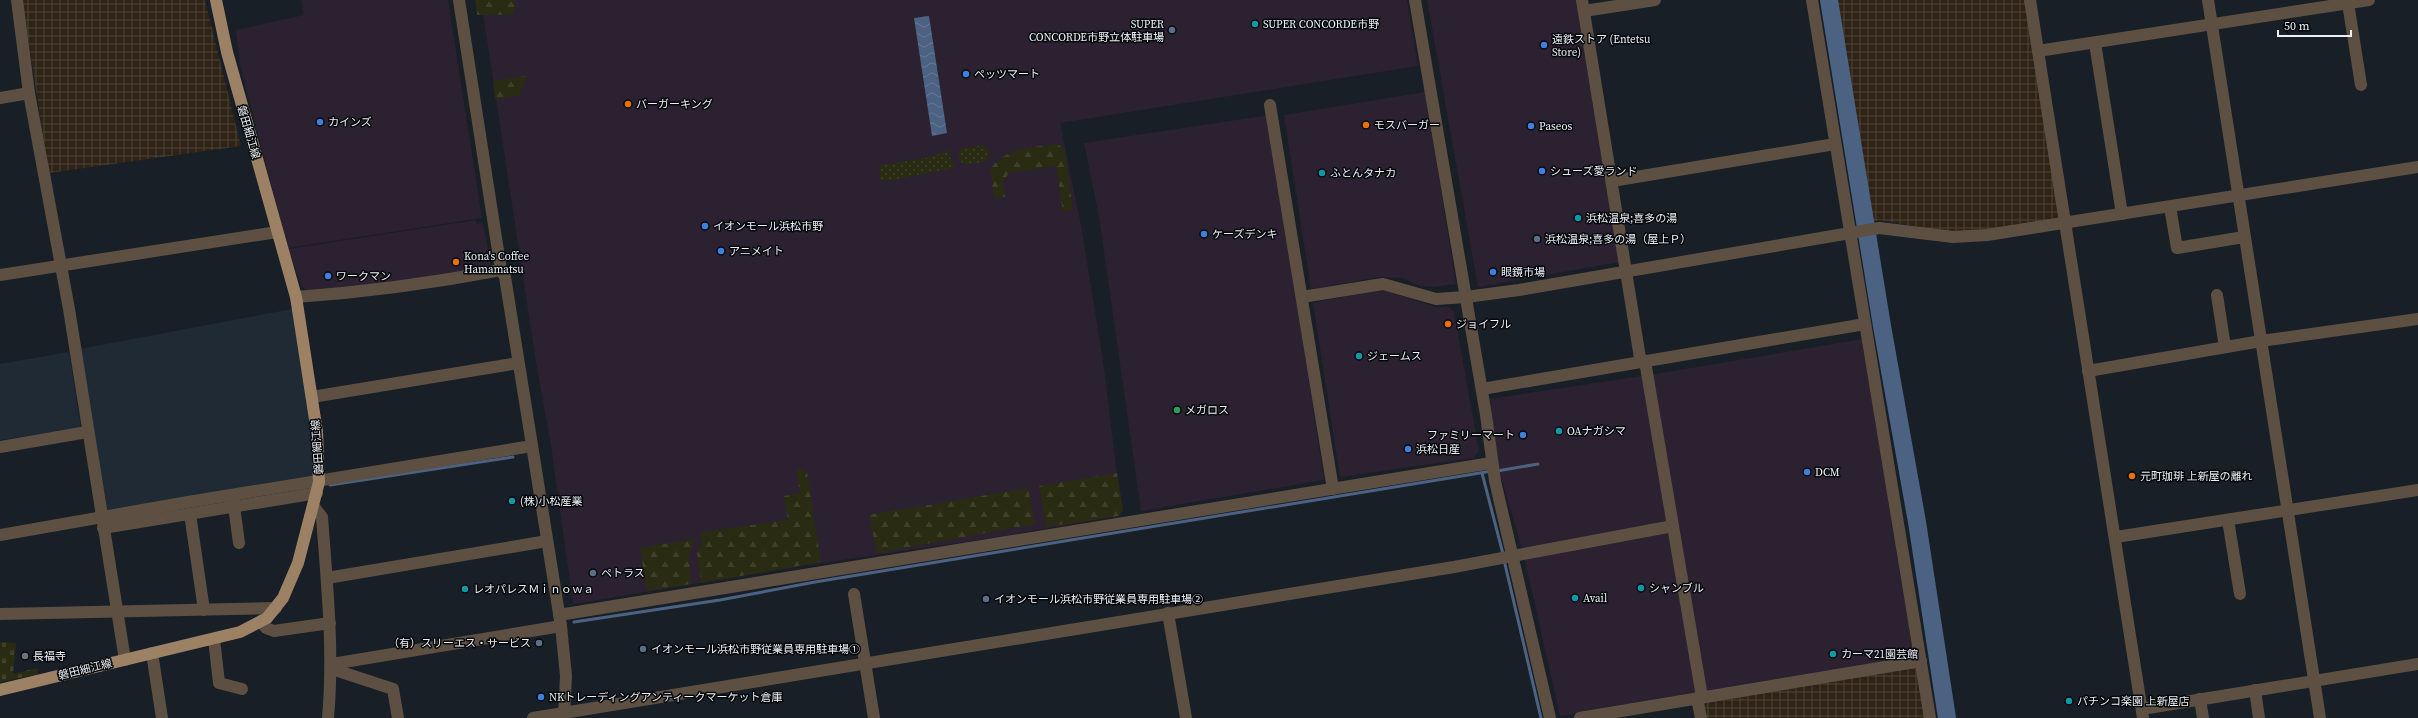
<svg xmlns="http://www.w3.org/2000/svg" width="2418" height="718" viewBox="0 0 2418 718" font-family="'Source Serif 4','Noto Sans JP',serif">
<defs>
<pattern id="industrial-grid" width="8" height="8" patternUnits="userSpaceOnUse"><rect width="8" height="8" fill="#2f2315"/><path d="M0 4h8M4 0v8" fill="none" stroke="#4d4338"/></pattern>
<pattern id="grass-dots" width="8" height="8" patternUnits="userSpaceOnUse"><rect width="8" height="8" fill="#292b12"/><path d="M2 2h.1M6 6h.1" fill="none" stroke="#3e4029" stroke-width="1.8" stroke-linecap="round"/></pattern>
<pattern id="forest-firs" width="22" height="20" patternUnits="userSpaceOnUse"><rect width="22" height="20" fill="#292b12"/><path d="M5 1l3.5 6h-7zM16 11l3.5 6h-7z" fill="#3e4029"/></pattern>
<pattern id="cemetery-stones" width="16" height="16" patternUnits="userSpaceOnUse"><rect width="16" height="16" fill="#292b12"/><path d="M2 7V4a2 2 0 0 1 4 0v3zM10 15v-3a2 2 0 0 1 4 0v3z" fill="#3e4029"/></pattern>
<pattern id="water-waves" width="16" height="10" patternUnits="userSpaceOnUse"><rect width="16" height="10" fill="#4b6283"/><path d="M0 5q4-4 8 0t8 0" fill="none" stroke="#657995"/></pattern>
</defs>
<rect width="100%" height="100%" fill="#191f26"/>
<!-- commercial -->
<g fill="#2b2130">
<path d="M 301,0 L 448,0 L 482,218 L 288,248 L 240,65 L 236,30 L 304,15 Z"/>
<path d="M 481,0 L 1407,0 L 1418,66 L 1060,123 L 1081,225 L 1104,367 L 1121,508 L 1118,516 L 998,537 L 809,565 L 573,604 L 551,445 L 536,362 Z"/>
<path d="M 1427,0 L 1579,0 L 1620,262 L 1478,287 Z"/>
<path d="M 1425,92 L 1456,284 L 1434,287 L 1420,286 L 1402,278 L 1380,277 L 1311,289 L 1284,115 Z"/>
<path d="M 1269,115 L 1324,480 L 1141,511 L 1099,217 L 1084,143 Z"/>
<path d="M 476,220 L 477,224 L 483,223 L 491,262 L 486,268 L 430,280 L 308,292 L 302,286 L 288,249 Z"/>
<path d="M 1386,291 L 1436,307 L 1449,307 L 1454,312 L 1479,451 L 1473,458 L 1340,477 L 1313,303 L 1366,292 Z"/>
<path d="M 1863,339 L 1900,576 L 1915,652 L 1909,660 L 1560,716 L 1523,552 L 1499,471 L 1490,399 L 1655,374 Z"/>
</g>
<!-- industrial -->
<g fill="url(#industrial-grid)">
<path d="M 22,0 L 205,0 L 241,146 L 49,173 Z"/>
<path d="M 1835,0 L 2026,0 L 2061,219 L 1956,234 L 1880,220 L 1870,222 Z"/>
<path d="M 1914,668 L 1918,670 L 1925,718 L 1703,718 L 1701,702 Z"/>
</g>
<!-- built -->
<g fill="#1f2a35">
<path d="M 292,309 L 312,432 L 313,477 L 106,511 L 80,349 Z"/>
<path d="M 69,352 L 81,428 L 0,440 L 0,364 Z"/>
</g>
<!-- grass -->
<g fill="url(#grass-dots)">
<path d="M 983,145 L 990,153 L 986,161 L 966,165 L 959,160 L 959,152 L 962,149 Z"/>
<path d="M 950,150 L 950,157 L 955,168 L 886,181 L 880,179 L 879,168 L 881,165 L 926,158 Z"/>
</g>
<!-- forest -->
<g fill="url(#forest-firs)">
<path d="M 475,0 L 514,0 L 515,8 L 512,15 L 477,15 Z"/>
<path d="M 527,76 L 519,96 L 495,99 L 493,81 Z"/>
<path d="M 1058,144 L 1065,150 L 1073,210 L 1063,212 L 1056,167 L 1054,166 L 1009,173 L 1003,182 L 1005,197 L 994,198 L 990,169 C 1009,146 1030,148 1058,144 Z"/>
<path d="M 796,468 L 807,472 L 821,562 L 701,583 L 697,553 L 701,546 L 701,532 L 788,520 L 784,496 L 800,493 Z"/>
<path d="M 1117,473 L 1123,510 L 1119,516 L 1046,527 L 1039,486 Z"/>
<path d="M 1028,488 L 1035,524 L 877,553 L 869,515 Z"/>
<path d="M 694,539 L 693,547 L 689,556 L 691,584 L 647,591 L 640,548 Z"/>
</g>
<!-- cemetery -->
<path fill="url(#cemetery-stones)" d="M 0,642 L 16,643 L 13,674 L 37,668 L 38,674 L 0,682 Z"/>
<!-- water -->
<path fill="url(#water-waves)" d="M 929,16 L 947,133 L 932,136 L 914,18 Z"/>
<g fill="none" stroke-linecap="round" stroke-linejoin="round">
<!-- stream -->
<g stroke="#4b6283" stroke-width="3">
<path d="M 1497,471 L 1538,464"/>
<path d="M 1482,473 L 1503,554"/>
<path d="M 330,485 L 513,457"/>
<path d="M 1504,560 L 1541,718"/>
<path d="M 574,622 L 720,600 L 815,582 L 1492,471"/>
</g>
<!-- river -->
<path stroke="#4b6283" stroke-width="18" d="M 1829,0 L 1882,326 L 1917,522 L 1947,718"/>
<!-- minor -->
<g stroke="#5d5043" stroke-width="12">
<path d="M 17,0 L 29,93 L 69,309 L 125,660"/>
<path d="M 459,0 L 501,270 L 505,277 L 561,626 L 566,676 L 564,718"/>
<path d="M 1415,0 L 1486,415 L 1495,481 L 1550,718"/>
<path d="M 1582,0 L 1640,358 L 1645,361 L 1702,697"/>
<path d="M 1812,0 L 1930,718"/>
<path d="M 2030,0 L 2143,718"/>
<path d="M 2208,0 L 2320,718"/>
<path d="M 2348,3 L 2361,85"/>
<path d="M 1584,11 L 1655,0"/>
<path d="M 2095,43 L 2122,214"/>
<path d="M 2038,51 L 2369,0"/>
<path d="M 0,98 L 29,93"/>
<path d="M 1270,105 L 1333,489"/>
<path d="M 1612,181 L 1835,144"/>
<path d="M 2170,207 L 2177,248 L 2244,237"/>
<path d="M 0,275 L 277,232"/>
<path d="M 2217,295 L 2225,347"/>
<path d="M 296,297 C 366,292 433,283 501,270"/>
<path d="M 1302,297 L 1383,284 L 1436,299 L 1466,297 L 1519,290 L 1879,228 L 1953,237 L 1987,235 L 2418,167"/>
<path d="M 2088,371 L 2261,341 L 2418,319"/>
<path d="M 1482,389 L 1865,324"/>
<path d="M 312,397 L 518,363"/>
<path d="M 0,447 L 87,432"/>
<path d="M 233,499 L 239,543"/>
<path d="M 314,507 L 322,517 C 327,585 334,651 328,718"/>
<path d="M 190,514 L 204,610"/>
<path d="M 2228,520 L 2240,594"/>
<path d="M 103,528 L 317,493"/>
<path d="M 0,535 L 188,502 L 532,446"/>
<path d="M 2116,537 L 2418,490"/>
<path d="M 327,578 L 547,541"/>
<path d="M 854,594 L 874,718"/>
<path d="M 1168,613 L 1186,718"/>
<path d="M 0,614 L 276,608"/>
<path d="M 559,615 L 1491,463"/>
<path d="M 261,621 L 266,628 L 274,631 L 330,623"/>
<path d="M 214,639 L 219,683 L 242,689"/>
<path d="M 152,653 L 162,718"/>
<path d="M 332,664 L 561,626"/>
<path d="M 332,669 L 393,689 L 398,718"/>
<path d="M 2255,690 L 2259,718"/>
<path d="M 1697,698 L 1701,718"/>
<path d="M 2200,699 L 2203,718"/>
<path d="M 2142,709 L 2418,664"/>
<path d="M 533,718 L 1454,567 L 1673,526"/>
<path d="M 1580,718 L 1921,661"/>
</g>
<!-- major -->
<path stroke="#9c8165" stroke-width="12" d="M 0,690 L 240,632 L 267,618 L 283,598 L 298,563 L 319,482 L 317,432 L 296,297 L 227,52 L 216,0"/>
</g>
<!-- markers -->
<g fill="#0f9aa8" stroke="#06090c" stroke-width="1.5">
<circle cx="1255" cy="24" r="4"/>
<circle cx="1322" cy="173" r="4"/>
<circle cx="1578" cy="218" r="4"/>
<circle cx="1359" cy="356" r="4"/>
<circle cx="1559" cy="431" r="4"/>
<circle cx="512" cy="501" r="4"/>
<circle cx="1641" cy="588" r="4"/>
<circle cx="465" cy="589" r="4"/>
<circle cx="1575" cy="598" r="4"/>
<circle cx="1833" cy="654" r="4"/>
<circle cx="2069" cy="701" r="4"/>
</g>
<g fill="#5c6f8a" stroke="#06090c" stroke-width="1.5">
<circle cx="1172" cy="30" r="4"/>
<circle cx="1537" cy="239" r="4"/>
<circle cx="593" cy="573" r="4"/>
<circle cx="986" cy="599" r="4"/>
<circle cx="539" cy="643" r="4"/>
<circle cx="643" cy="649" r="4"/>
</g>
<g fill="#3f7fe0" stroke="#06090c" stroke-width="1.5">
<circle cx="1544" cy="45" r="4"/>
<circle cx="966" cy="74" r="4"/>
<circle cx="320" cy="122" r="4"/>
<circle cx="1531" cy="126" r="4"/>
<circle cx="1542" cy="171" r="4"/>
<circle cx="705" cy="226" r="4"/>
<circle cx="1204" cy="234" r="4"/>
<circle cx="721" cy="251" r="4"/>
<circle cx="1493" cy="272" r="4"/>
<circle cx="328" cy="276" r="4"/>
<circle cx="1523" cy="435" r="4"/>
<circle cx="1408" cy="449" r="4"/>
<circle cx="1807" cy="472" r="4"/>
<circle cx="541" cy="697" r="4"/>
</g>
<g fill="#e8710a" stroke="#06090c" stroke-width="1.5">
<circle cx="628" cy="104" r="4"/>
<circle cx="1366" cy="125" r="4"/>
<circle cx="456" cy="262" r="4"/>
<circle cx="1448" cy="324" r="4"/>
<circle cx="2132" cy="476" r="4"/>
</g>
<circle fill="#2e9e5b" stroke="#06090c" stroke-width="1.5" cx="1177" cy="410" r="4"/>
<circle fill="#6b7280" stroke="#06090c" stroke-width="1.5" cx="25" cy="656" r="4"/>
<g text-anchor="middle" stroke-width="3" stroke-linejoin="round" paint-order="stroke">
<!-- poi labels -->
<g font-size="11" fill="#ecf0f5" stroke="#06090c" text-anchor="start">
<text x="1164" y="28" text-anchor="end">SUPER<tspan x="1164" dy="13">CONCORDE市野立体駐車場</tspan></text>
<text x="1263" y="28">SUPER CONCORDE市野</text>
<text x="1552" y="43">遠鉄ストア (Entetsu<tspan x="1552" dy="13">Store)</tspan></text>
<text x="974" y="78">ペッツマート</text>
<text x="636" y="108">バーガーキング</text>
<text x="328" y="126">カインズ</text>
<text x="1374" y="129">モスバーガー</text>
<text x="1539" y="130">Paseos</text>
<text x="1550" y="175">シューズ愛ランド</text>
<text x="1330" y="177">ふとんタナカ</text>
<text x="1586" y="222">浜松温泉;喜多の湯</text>
<text x="713" y="230">イオンモール浜松市野</text>
<text x="1212" y="238">ケーズデンキ</text>
<text x="1545" y="243">浜松温泉;喜多の湯（屋上Ｐ）</text>
<text x="729" y="255">アニメイト</text>
<text x="464" y="260">Kona's Coffee<tspan x="464" dy="13">Hamamatsu</tspan></text>
<text x="1501" y="276">眼鏡市場</text>
<text x="336" y="280">ワークマン</text>
<text x="1456" y="328">ジョイフル</text>
<text x="1367" y="360">ジェームス</text>
<text x="1185" y="414">メガロス</text>
<text x="1567" y="435">OAナガシマ</text>
<text x="1515" y="439" text-anchor="end">ファミリーマート</text>
<text x="1416" y="453">浜松日産</text>
<text x="1815" y="476">DCM</text>
<text x="2140" y="480">元町珈琲 上新屋の離れ</text>
<text x="520" y="505">(株)小松産業</text>
<text x="601" y="577">ペトラス</text>
<text x="1649" y="592">シャンブル</text>
<text x="473" y="593">レオパレスＭｉｎｏｗａ</text>
<text x="1583" y="602">Avail</text>
<text x="994" y="603">イオンモール浜松市野従業員専用駐車場②</text>
<text x="531" y="647" text-anchor="end">（有）スリーエス・サービス</text>
<text x="651" y="653">イオンモール浜松市野従業員専用駐車場①</text>
<text x="1841" y="658">カーマ21園芸館</text>
<text x="33" y="660">長福寺</text>
<text x="549" y="701">NKトレーディングアンティークマーケット倉庫</text>
<text x="2077" y="705">パチンコ楽園 上新屋店</text>
</g>
<!-- street labels -->
<g font-size="11" fill="#ecf0f5" stroke="#06090c">
<text transform="translate(249 132) rotate(74)" y="4">磐田細江線</text>
<text transform="translate(317 447) rotate(-94)" y="4">磐田細江線</text>
<text transform="translate(85 669) rotate(-14)" y="4">磐田細江線</text>
</g>
</g>
<!-- scale -->
<path d="M2278 30v6h73v-6" fill="none" stroke="#ecf0f5" stroke-width="2"/>
<text x="2284" y="30" font-size="12" fill="#ecf0f5" stroke="#06090c" stroke-width="3" paint-order="stroke">50 m</text>
</svg>
